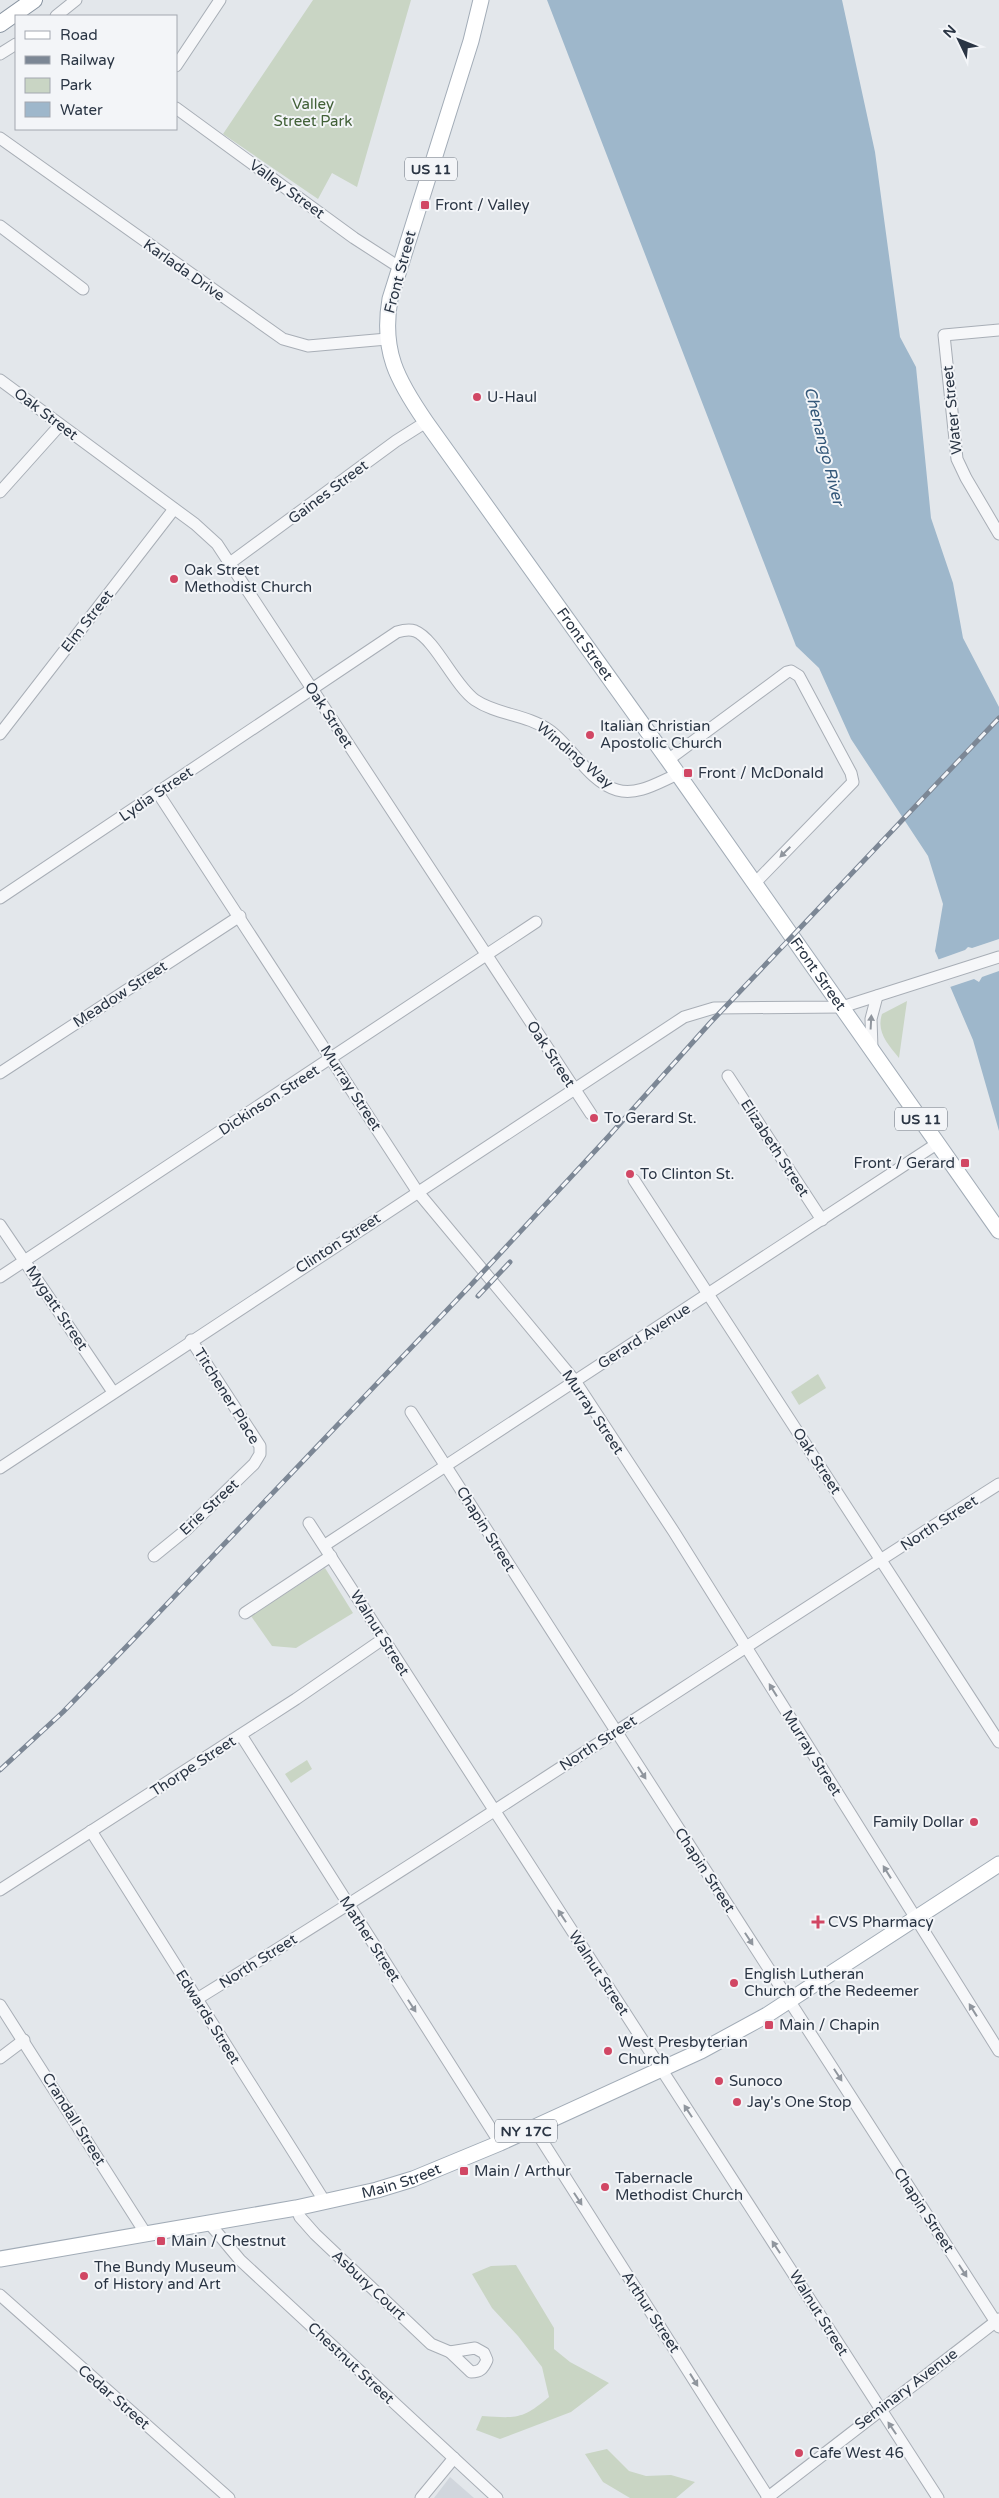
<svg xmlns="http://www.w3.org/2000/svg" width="999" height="2498" viewBox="0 0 999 2498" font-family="'Varela Round',sans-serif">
<rect width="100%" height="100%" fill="#e3e7eb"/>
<!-- built -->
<path fill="#d1d6dd" d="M 450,2477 L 474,2498 L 434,2498 Z"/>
<!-- green -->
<g fill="#c9d5c4">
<path d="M 313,0 L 411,0 L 357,187 L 332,173 L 318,199 L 223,134 Z"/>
<path d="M 907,1001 L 899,1058 C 888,1044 876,1032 882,1014 Z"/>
<path d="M 818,1374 L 826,1388 L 799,1405 L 791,1392 Z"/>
<path d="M 325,1568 L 353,1613 L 296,1648 L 272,1646 L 251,1616 Z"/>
<path d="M 307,1760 L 312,1769 L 291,1783 L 285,1774 Z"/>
<path d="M 516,2265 L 554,2328 L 554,2349 L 570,2362 L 609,2383 L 571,2412 L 500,2439 L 476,2430 L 482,2416 C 516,2418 522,2420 549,2397 L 542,2367 L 518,2336 L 492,2308 L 472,2274 L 491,2266 Z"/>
<path d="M 607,2449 L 629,2471 L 646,2476 L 671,2475 L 695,2482 L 676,2498 L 630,2498 L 603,2482 L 585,2454 Z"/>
</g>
<!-- water -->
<path fill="#9eb7cb" d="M 547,0 L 842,0 L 875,152 L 900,337 L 916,367 L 931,518 L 953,583 L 963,638 L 999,707 L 999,1131 L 973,1040 L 935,951 L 943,904 L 928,856 L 851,739 L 819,668 L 796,646 Z"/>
<!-- pier -->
<path fill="#e3e7eb" d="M 999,939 L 999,971 L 982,977 L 979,982 L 974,979 L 950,987 L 937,960 L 965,950 L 968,947 L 972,948 Z"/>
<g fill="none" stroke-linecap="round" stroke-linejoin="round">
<!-- minor casing -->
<g stroke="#a8aeb6" stroke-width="13">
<g id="minor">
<path d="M 56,16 L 76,0"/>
<path d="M 0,54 L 16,44"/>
<path d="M 176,66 L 220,0"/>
<path d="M 176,108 L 354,238 L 399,267"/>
<path d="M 0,138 L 283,339 L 308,346 L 387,339"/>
<path d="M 0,226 L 83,289"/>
<path d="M 999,330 L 944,335 L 957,459 L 966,478 L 999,534"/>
<path d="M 0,380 L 195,524 L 217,544 L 591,1114"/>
<path d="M 0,492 L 60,425"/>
<path d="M 230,563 L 396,441 L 426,422"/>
<path d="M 0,734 L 174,509"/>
<path d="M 668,760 L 787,672 L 791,671 L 799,676 L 851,773 L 853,782 L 755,883"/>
<path d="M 158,793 L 417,1191 L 575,1381 L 674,1532 L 999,2051"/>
<path d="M 0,898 L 397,632 C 404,630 409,629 415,631 C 435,639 454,685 475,700 C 497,715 526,714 549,730 C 571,745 589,782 617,790 C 638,796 659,782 678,774"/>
<path d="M 872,1049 L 871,1019 L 877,996"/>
<path d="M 0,1073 L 240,916"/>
<path d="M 728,1076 L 822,1220"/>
<path d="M 634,1180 L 999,1742"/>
<path d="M 0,1225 L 113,1392"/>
<path d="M 0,1277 L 536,922"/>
<path d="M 411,1412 L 999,2327"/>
<path d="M 0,1468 L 684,1017 L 714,1008 L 842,1007 L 999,957"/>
<path d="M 309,1523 L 938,2498"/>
<path d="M 325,1545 L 938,1143"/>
<path d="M 154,1556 L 186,1530 L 254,1464 L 260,1454 L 260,1446 L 191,1340"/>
<path d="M 245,1613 L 331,1556"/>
<path d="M 241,1735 L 500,2143"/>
<path d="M 91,1831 L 325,2202"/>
<path d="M 0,1890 L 296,1699 L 383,1639"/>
<path d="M 197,1999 C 467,1833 731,1654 999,1484"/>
<path d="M 0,2005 L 146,2234"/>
<path d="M 0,2058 L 24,2040"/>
<path d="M 534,2128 L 768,2497"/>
<path d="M 296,2208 L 300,2217 L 315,2234 L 431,2344 L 450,2352"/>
<path d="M 209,2223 L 240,2260 L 497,2498"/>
<path d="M 0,2295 L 229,2498"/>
<path d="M 475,2348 L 484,2353 L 487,2360 C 483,2369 480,2372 471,2372 L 450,2352 Z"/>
<path d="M 421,2498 L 454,2458"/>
<path d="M 767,2498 L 999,2319"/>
</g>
</g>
<!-- major casing -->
<g stroke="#a2acb7" stroke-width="17">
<g id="major">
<path id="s1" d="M 481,0 L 471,41 L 390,299 C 381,351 397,380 426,422 L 668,760 L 999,1231"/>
<path id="s2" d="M 0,2259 L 296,2208 L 377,2190 L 413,2179 L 500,2143 L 701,2051 L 767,2015 L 999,1864"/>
</g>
</g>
<!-- highway casing -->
<g stroke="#8a95a2" stroke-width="18">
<path id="highway" d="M 0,24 L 34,0"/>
</g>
<!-- minor -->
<use href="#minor" stroke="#f6f7f9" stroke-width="11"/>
<!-- major -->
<use href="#major" stroke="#fff" stroke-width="15"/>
<!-- highway -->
<use href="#highway" stroke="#fff" stroke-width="16"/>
<!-- rail casing -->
<g stroke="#7c8795" stroke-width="5">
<g id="rail">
<path d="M 478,1296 L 510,1262"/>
<path d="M 0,1770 L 63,1712 L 128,1645 L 469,1287 L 608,1137 L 710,1023 L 999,718"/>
</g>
</g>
<!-- rail -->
<use href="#rail" stroke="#f3f5f8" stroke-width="3" stroke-dasharray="9" stroke-linecap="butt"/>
</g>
<!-- one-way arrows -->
<defs><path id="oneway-solid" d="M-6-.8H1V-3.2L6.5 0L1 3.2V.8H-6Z" transform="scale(1.25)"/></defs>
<g fill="#90969e">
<use href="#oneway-solid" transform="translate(785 852) rotate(135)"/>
<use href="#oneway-solid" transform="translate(871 1022) rotate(-87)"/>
<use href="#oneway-solid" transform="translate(773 1690) rotate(-122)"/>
<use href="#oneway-solid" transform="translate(642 1773) rotate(57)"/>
<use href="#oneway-solid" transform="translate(887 1872) rotate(-122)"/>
<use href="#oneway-solid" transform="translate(562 1916) rotate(-123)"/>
<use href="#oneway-solid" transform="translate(749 1939) rotate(57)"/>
<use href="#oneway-solid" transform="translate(412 2006) rotate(57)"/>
<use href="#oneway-solid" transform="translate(973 2010) rotate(-122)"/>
<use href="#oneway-solid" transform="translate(838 2075) rotate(57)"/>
<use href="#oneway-solid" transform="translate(688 2111) rotate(-123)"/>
<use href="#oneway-solid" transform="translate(578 2199) rotate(57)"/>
<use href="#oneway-solid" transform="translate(776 2247) rotate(-123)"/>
<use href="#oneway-solid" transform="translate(963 2271) rotate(57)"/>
<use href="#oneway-solid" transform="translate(694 2380) rotate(58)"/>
<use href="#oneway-solid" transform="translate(892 2428) rotate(-124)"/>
</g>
<!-- markers -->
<g fill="#d14764" stroke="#f3f5f8" stroke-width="2">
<rect x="420" y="200" width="10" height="10" rx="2.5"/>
<circle cx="477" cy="397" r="5"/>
<circle cx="174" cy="579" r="5"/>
<circle cx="590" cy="735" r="5"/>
<rect x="683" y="768" width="10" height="10" rx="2.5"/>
<circle cx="594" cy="1118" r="5"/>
<rect x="960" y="1158" width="10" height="10" rx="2.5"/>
<circle cx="630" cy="1174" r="5"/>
<circle cx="974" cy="1822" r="5"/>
<path d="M815.5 1914.5h5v5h5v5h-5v5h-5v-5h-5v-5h5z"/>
<circle cx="734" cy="1983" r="5"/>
<rect x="764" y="2020" width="10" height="10" rx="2.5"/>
<circle cx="608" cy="2051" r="5"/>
<circle cx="719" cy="2081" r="5"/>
<circle cx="737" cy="2102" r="5"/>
<rect x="459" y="2166" width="10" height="10" rx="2.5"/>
<circle cx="605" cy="2187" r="5"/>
<rect x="156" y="2236" width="10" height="10" rx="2.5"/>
<circle cx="84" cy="2276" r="5"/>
<circle cx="799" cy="2453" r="5"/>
</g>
<g text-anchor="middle" stroke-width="4" stroke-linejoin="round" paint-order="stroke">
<!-- shield labels -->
<g fill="#f3f5f8" stroke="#666f7a" stroke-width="1">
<rect x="405" y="157.5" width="52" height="23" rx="4"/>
<rect x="895" y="1107.5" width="52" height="23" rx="4"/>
<rect x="495" y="2119.5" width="62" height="23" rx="4"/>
</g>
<g font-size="14" font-weight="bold" fill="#2a3544">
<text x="431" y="174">US 11</text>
<text x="921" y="1124">US 11</text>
<text x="526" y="2136">NY 17C</text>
</g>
<!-- park labels -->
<g font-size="15" fill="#416037" stroke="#f3f5f8">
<text x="313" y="109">Valley<tspan x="313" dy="17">Street Park</tspan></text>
</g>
<!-- street labels -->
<g font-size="15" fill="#2a3544" stroke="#f3f5f8">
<text transform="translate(287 189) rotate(36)" y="5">Valley Street</text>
<text transform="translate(184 270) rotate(35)" y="5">Karlada Drive</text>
<text transform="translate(400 272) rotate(-75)" y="5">Front Street</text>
<text transform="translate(952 410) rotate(-96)" y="5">Water Street</text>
<text transform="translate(46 414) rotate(37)" y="5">Oak Street</text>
<text transform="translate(328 492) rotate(-37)" y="5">Gaines Street</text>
<text transform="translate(87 621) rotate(-52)" y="5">Elm Street</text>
<text dy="5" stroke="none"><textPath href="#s1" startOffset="718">Front Street</textPath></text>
<text transform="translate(329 715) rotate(57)" y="5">Oak Street</text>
<text transform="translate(575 755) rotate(40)" y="5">Winding Way</text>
<text transform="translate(156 794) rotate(-34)" y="5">Lydia Street</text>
<text dy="5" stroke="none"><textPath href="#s1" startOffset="1122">Front Street</textPath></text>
<text transform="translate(120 994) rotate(-33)" y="5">Meadow Street</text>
<text transform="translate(551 1054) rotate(57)" y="5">Oak Street</text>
<text transform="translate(351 1088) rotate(57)" y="5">Murray Street</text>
<text transform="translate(269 1100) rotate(-33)" y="5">Dickinson Street</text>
<text transform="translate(775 1148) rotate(57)" y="5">Elizabeth Street</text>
<text transform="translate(338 1243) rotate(-33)" y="5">Clinton Street</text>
<text transform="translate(57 1308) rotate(56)" y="5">Mygatt Street</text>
<text transform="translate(644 1336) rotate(-33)" y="5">Gerard Avenue</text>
<text transform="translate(227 1396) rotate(58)" y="5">Titchener Place</text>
<text transform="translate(593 1412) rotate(56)" y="5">Murray Street</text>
<text transform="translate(817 1461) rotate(57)" y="5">Oak Street</text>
<text transform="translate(209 1507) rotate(-43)" y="5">Erie Street</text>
<text transform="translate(939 1523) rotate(-33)" y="5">North Street</text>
<text transform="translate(486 1529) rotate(58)" y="5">Chapin Street</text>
<text transform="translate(380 1633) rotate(58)" y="5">Walnut Street</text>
<text transform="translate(598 1743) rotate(-33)" y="5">North Street</text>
<text transform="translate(812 1753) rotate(58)" y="5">Murray Street</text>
<text transform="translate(193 1766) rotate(-33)" y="5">Thorpe Street</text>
<text transform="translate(705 1870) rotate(57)" y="5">Chapin Street</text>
<text transform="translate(370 1939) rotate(57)" y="5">Mather Street</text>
<text transform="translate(258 1961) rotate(-32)" y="5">North Street</text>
<text transform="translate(599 1973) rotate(57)" y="5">Walnut Street</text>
<text transform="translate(208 2017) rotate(58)" y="5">Edwards Street</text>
<text transform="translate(74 2119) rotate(58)" y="5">Crandall Street</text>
<text dy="5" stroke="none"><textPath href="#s2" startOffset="409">Main Street</textPath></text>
<text transform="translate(924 2210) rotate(57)" y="5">Chapin Street</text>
<text transform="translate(369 2285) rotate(43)" y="5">Asbury Court</text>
<text transform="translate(651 2312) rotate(57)" y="5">Arthur Street</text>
<text transform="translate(819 2313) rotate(58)" y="5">Walnut Street</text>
<text transform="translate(351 2363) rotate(43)" y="5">Chestnut Street</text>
<text transform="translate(906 2389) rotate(-37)" y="5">Seminary Avenue</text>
<text transform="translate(114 2397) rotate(41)" y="5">Cedar Street</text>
</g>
<!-- poi labels -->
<g font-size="15" fill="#2a3544" stroke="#f3f5f8" text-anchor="start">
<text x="435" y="210">Front / Valley</text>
<text x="487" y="402">U-Haul</text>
<text x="184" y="575">Oak Street<tspan x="184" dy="17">Methodist Church</tspan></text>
<text x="600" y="731">Italian Christian<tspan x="600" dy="17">Apostolic Church</tspan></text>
<text x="698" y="778">Front / McDonald</text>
<text x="604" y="1123">To Gerard St.</text>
<text x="955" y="1168" text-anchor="end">Front / Gerard</text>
<text x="640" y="1179">To Clinton St.</text>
<text x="964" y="1827" text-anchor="end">Family Dollar</text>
<text x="828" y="1927">CVS Pharmacy</text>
<text x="744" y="1979">English Lutheran<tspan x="744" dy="17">Church of the Redeemer</tspan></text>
<text x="779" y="2030">Main / Chapin</text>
<text x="618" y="2047">West Presbyterian<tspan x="618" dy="17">Church</tspan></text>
<text x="729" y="2086">Sunoco</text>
<text x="747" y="2107">Jay's One Stop</text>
<text x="474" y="2176">Main / Arthur</text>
<text x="615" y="2183">Tabernacle<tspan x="615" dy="17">Methodist Church</tspan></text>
<text x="171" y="2246">Main / Chestnut</text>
<text x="94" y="2272">The Bundy Museum<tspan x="94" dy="17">of History and Art</tspan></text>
<text x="809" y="2458">Cafe West 46</text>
</g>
<!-- water labels -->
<g font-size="16" font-style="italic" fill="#335779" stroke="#f3f5f8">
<text transform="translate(825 446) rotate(76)" y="6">Chenango River</text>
</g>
</g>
<!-- legend -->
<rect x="15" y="15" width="162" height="115" fill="#f3f5f8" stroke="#a3a8b0"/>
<rect x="25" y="31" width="25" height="8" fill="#ffffff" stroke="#a3a8b0"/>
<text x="60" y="40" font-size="15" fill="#2a3544">Road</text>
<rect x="25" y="56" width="25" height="8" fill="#7c8795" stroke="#a3a8b0"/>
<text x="60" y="65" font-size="15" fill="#2a3544">Railway</text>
<rect x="25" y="78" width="25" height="15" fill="#c9d5c4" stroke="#a3a8b0"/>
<text x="60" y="90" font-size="15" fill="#2a3544">Park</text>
<rect x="25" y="102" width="25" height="15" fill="#9eb7cb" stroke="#a3a8b0"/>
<text x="60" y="115" font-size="15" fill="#2a3544">Water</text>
<!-- north arrow -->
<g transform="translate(959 40) rotate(313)" stroke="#f3f5f8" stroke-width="4" paint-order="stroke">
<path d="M0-4L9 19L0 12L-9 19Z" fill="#2a3544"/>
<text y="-8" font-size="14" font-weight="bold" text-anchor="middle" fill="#2a3544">N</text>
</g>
</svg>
